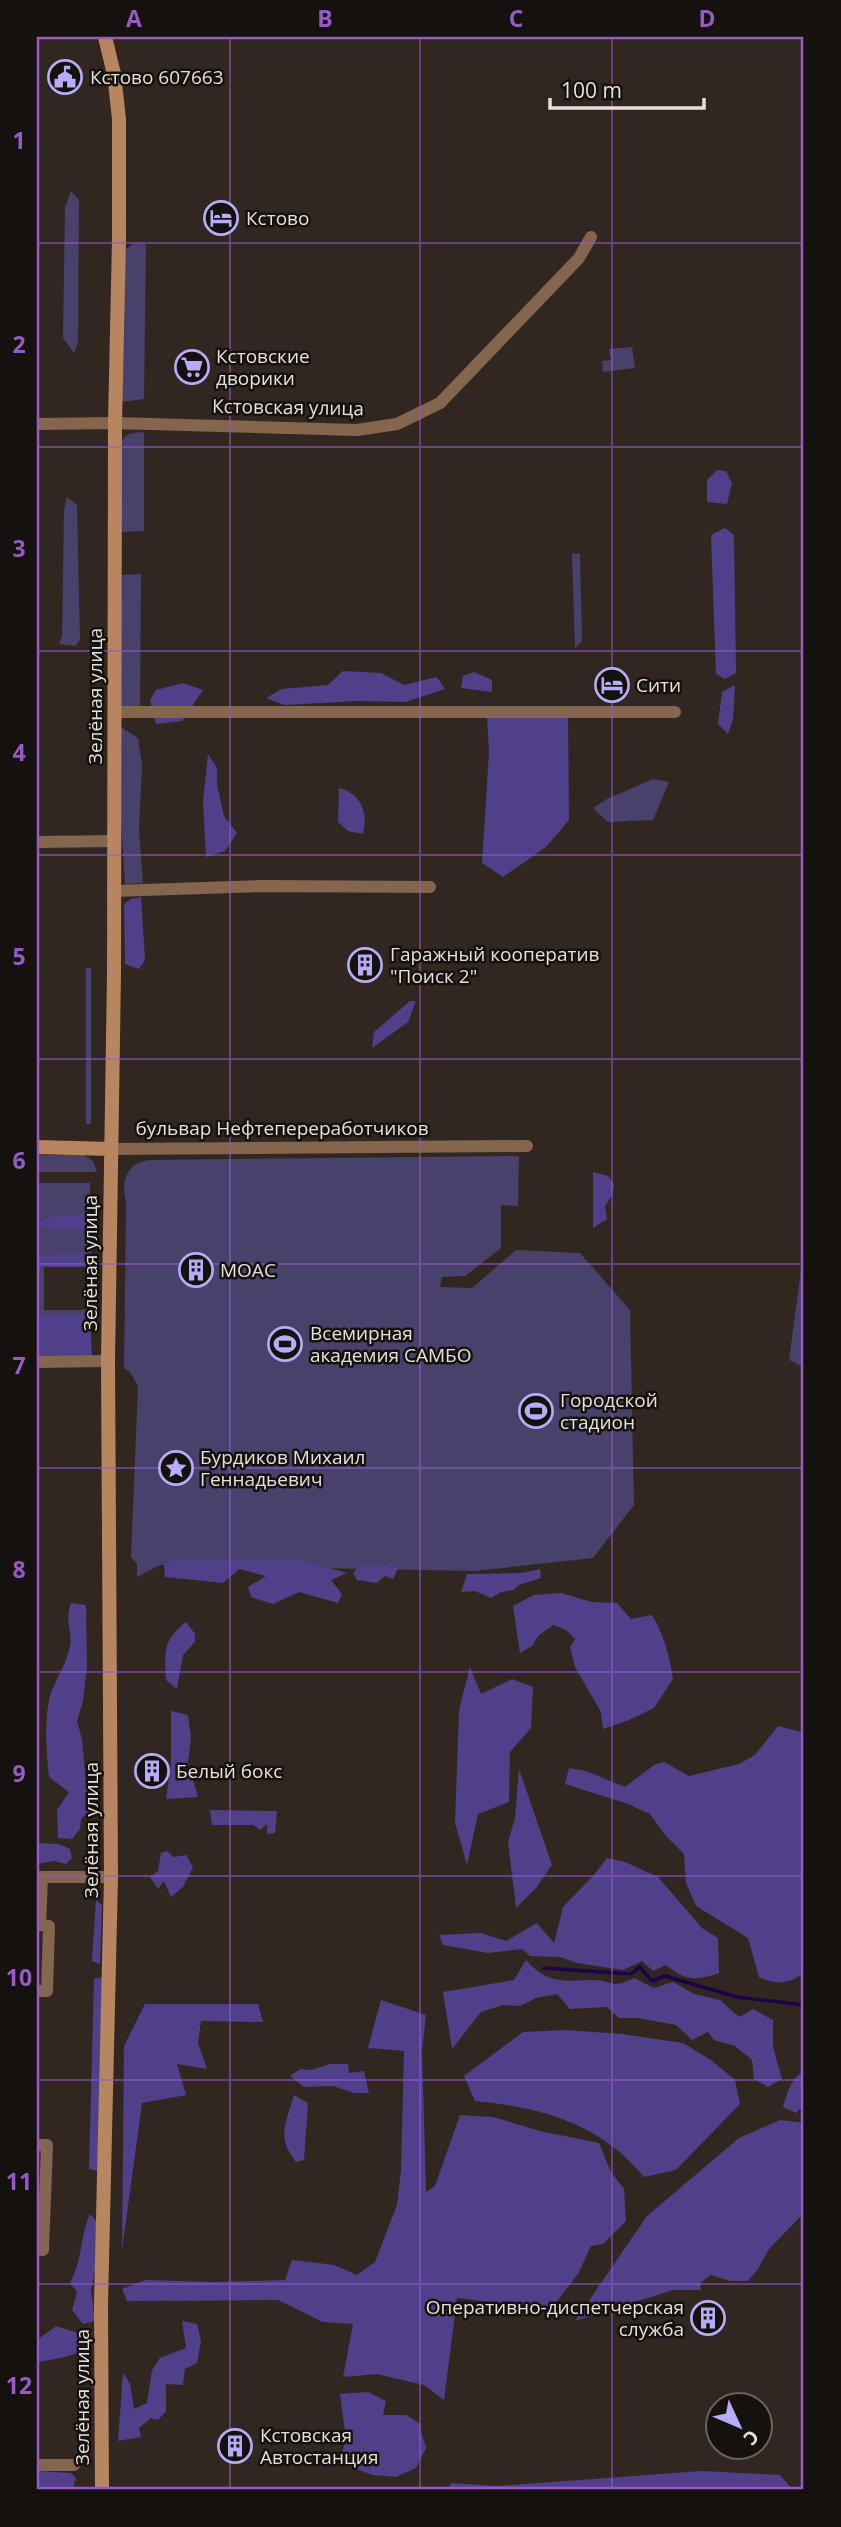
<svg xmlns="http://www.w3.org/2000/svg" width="841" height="2527" viewBox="0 0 841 2527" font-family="'Open Sans',sans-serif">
<rect width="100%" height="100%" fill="#312720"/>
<!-- green -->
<g fill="#47416b">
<path d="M 71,191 L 79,200 L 78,343 L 74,353 L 63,338 L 65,207 Z"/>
<path d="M 134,243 L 146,244 L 144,399 L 121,402 L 125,250 Z"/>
<path d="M 632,347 L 635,368 L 603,372 L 602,361 L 611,360 L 609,349 Z"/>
<path d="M 144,432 L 144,531 L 120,532 L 121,442 C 127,432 133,433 144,432 Z"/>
<path d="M 67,497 L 77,505 L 80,640 L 75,646 L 59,644 L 62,636 L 64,510 Z"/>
<path d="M 572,553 L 580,554 L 582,642 L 575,648 Z"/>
<path d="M 141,574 L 140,709 L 123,707 L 120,701 L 120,575 Z"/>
<path d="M 121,727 L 138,738 L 142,765 L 139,829 L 143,883 L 125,884 L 121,822 Z"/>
<path d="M 653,779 L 669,782 L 653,820 L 608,822 L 593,808 L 607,799 Z"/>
<rect x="86" y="968" width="5" height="156"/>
<path d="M 37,1155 L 83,1155 L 93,1161 L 97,1172 L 37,1172 Z"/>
<path d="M 519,1156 L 518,1206 L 501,1205 L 501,1248 L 465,1276 L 442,1277 L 440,1287 L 472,1288 L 516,1250 L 580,1253 L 630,1310 L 634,1505 L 593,1558 L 475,1571 L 160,1565 L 137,1577 L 137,1564 L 131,1557 L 138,1386 L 130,1372 L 124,1368 L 126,1202 C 121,1181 126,1163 149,1160 Z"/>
<path d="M 37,1183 L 90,1183 L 91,1260 L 44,1260 L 44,1310 L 88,1310 L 37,1356 Z"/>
<path d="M 804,1248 L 804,1367 L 789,1360 Z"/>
</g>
<!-- forest -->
<g fill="#4f4089">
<path d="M 717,470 L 726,471 L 732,483 L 727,504 L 707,502 L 707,480 Z"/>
<path d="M 725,528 L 734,535 L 736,673 L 725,679 L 716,674 L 711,535 Z"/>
<path d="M 343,671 L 381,673 L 404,685 L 437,677 L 445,689 L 405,702 L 357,701 L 284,705 L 266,698 L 282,689 L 328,685 Z"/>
<path d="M 474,672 L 492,680 L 492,692 L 461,688 L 463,676 Z"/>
<path d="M 183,683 L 203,690 L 182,721 L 156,724 L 150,700 L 156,690 Z"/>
<path d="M 735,685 L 733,719 L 728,734 L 718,724 L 722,692 Z"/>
<path d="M 487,717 L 568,717 L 569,820 L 546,847 L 503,877 L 482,863 L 489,752 Z"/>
<path d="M 208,754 L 217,768 L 217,784 L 224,816 L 237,833 L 225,851 L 206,857 L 203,801 Z"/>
<path d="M 339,788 C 362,794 368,813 363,834 L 348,831 L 338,822 Z"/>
<path d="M 141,897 L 145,960 L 139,969 L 125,964 L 124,904 L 131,899 Z"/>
<path d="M 410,1001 L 416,1001 L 408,1022 L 372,1048 L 374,1032 Z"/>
<path d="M 593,1172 L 608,1176 L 614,1184 L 612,1195 L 605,1206 L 607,1219 L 593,1228 Z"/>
<path d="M 85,1214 L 90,1230 L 37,1228 L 37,1222 L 56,1216 Z"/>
<path d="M 83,1253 L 87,1267 L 40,1267 L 37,1287 L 37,1255 Z"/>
<path d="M 95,1300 L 96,1306 L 90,1322 L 92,1357 L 37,1356 L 37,1314 L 78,1316 Z"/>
<path d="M 175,1560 L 302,1560 L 347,1573 L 331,1580 L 342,1594 L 338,1603 L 299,1592 L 273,1604 L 251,1597 L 248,1587 L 266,1576 L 239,1569 L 223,1583 L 165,1577 L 164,1564 Z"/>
<path d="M 362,1563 L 374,1567 L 393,1563 L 398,1568 L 393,1579 L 385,1576 L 377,1583 L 357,1580 L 353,1573 Z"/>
<path d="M 540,1569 L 541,1578 L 519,1585 L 513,1590 L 501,1592 L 491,1598 L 475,1591 L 461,1592 L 467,1574 L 522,1573 Z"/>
<path d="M 561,1593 L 592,1602 L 617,1603 L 631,1619 L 652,1615 C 663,1632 670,1658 673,1679 L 654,1708 L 629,1720 L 603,1729 L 601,1712 L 575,1667 L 570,1647 L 575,1639 L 566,1630 L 553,1625 L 538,1636 L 532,1646 L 520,1653 L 513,1606 L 534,1595 Z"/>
<path d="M 71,1603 L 86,1605 L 87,1667 L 83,1701 L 77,1721 L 82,1739 L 86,1783 L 99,1796 L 95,1815 L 86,1814 L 81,1819 L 80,1829 L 72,1839 L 58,1838 L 57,1810 L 69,1792 L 49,1777 C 46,1751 44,1721 50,1696 C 55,1679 67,1664 70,1646 C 73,1630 64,1624 71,1603 Z"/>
<path d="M 186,1622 L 195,1634 L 195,1642 L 183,1655 L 177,1689 L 166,1680 C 165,1652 162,1641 186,1622 Z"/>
<path d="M 470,1667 L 481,1694 L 512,1679 L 533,1687 L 531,1728 L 510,1752 L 509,1802 L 478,1814 L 467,1865 L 455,1823 L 459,1710 Z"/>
<path d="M 171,1711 L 188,1715 L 191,1739 L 188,1762 L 198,1797 L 166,1799 L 171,1763 Z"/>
<path d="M 778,1726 L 801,1732 L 804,1754 L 804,1918 L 802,1917 C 801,1936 804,1954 804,1973 C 789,1984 776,1985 759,1977 L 748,1938 L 696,1906 L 686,1883 L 684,1854 L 665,1835 L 650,1814 L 628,1804 L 565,1784 L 569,1768 L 586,1771 L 625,1787 L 654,1765 L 664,1762 L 689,1776 L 739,1764 L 755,1755 Z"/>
<path d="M 519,1769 L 552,1865 L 536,1888 L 516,1908 L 508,1842 L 515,1818 Z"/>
<path d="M 210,1810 L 277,1811 L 275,1833 L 267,1834 L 267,1824 L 260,1830 L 253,1825 L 212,1825 Z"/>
<path d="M 37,1843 L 59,1844 L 70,1849 L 72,1858 L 66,1864 L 54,1861 L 37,1864 Z"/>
<path d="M 167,1851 L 174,1857 L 186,1855 L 193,1867 L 183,1887 L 171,1897 L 164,1881 L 158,1889 L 150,1877 L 158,1871 L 161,1853 Z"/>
<path d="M 607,1858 L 625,1862 L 658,1877 L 702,1928 L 718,1938 L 719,1973 C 696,1981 685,1981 666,1965 L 653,1971 L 642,1961 L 623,1970 L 577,1963 L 560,1957 L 530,1956 L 522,1949 L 488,1953 L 443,1945 L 439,1935 L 481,1933 L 506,1941 L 537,1923 L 554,1943 L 563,1907 L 594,1875 Z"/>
<path d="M 96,1900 L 102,1905 L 100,1964 L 92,1961 Z"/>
<path d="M 526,1960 C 548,1984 562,1981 592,1980 C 615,1980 609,1990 634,1978 L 654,1988 L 673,1982 L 694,1994 L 720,2000 L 739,2017 L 753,2009 L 773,2020 L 773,2047 L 782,2079 L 768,2087 L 754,2079 L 752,2060 L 735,2046 L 714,2040 L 708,2032 L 692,2040 L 676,2025 L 638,2018 L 619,2018 L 607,2007 L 570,2009 L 557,1994 L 536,1998 L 520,2006 L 503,2005 L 481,2012 L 452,2049 L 443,1992 L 514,1980 Z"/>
<path d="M 102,1977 L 98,2171 L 89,2169 L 94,1979 Z"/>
<path d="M 381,2000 L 426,2015 L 422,2050 L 426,2192 L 435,2186 L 460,2115 L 493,2117 L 540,2131 L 599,2143 L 611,2172 L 624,2189 L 626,2221 L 603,2244 L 591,2246 L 578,2274 L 551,2309 L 457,2298 L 444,2400 L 424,2385 L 377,2374 L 343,2377 L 353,2324 L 323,2322 L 278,2300 L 127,2301 L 122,2289 L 146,2280 L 215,2282 L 285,2280 L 292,2260 L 334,2265 L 357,2275 L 375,2262 L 397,2205 L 401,2170 L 404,2051 L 368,2048 Z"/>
<path d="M 145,2004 L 258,2004 L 263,2022 L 201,2021 L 198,2043 L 207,2069 L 177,2064 L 186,2095 L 142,2103 L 122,2250 L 124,2046 Z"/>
<path d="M 565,2030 L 622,2034 L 683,2043 L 711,2060 L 735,2080 L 740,2104 L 676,2170 L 644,2177 C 599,2123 543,2108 475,2101 L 464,2076 L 523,2032 Z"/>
<path d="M 330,2064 L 348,2064 L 349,2073 L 364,2071 L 369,2093 L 354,2093 L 333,2086 L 304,2087 L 290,2076 L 301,2069 L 311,2070 Z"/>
<path d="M 804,2071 L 804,2105 L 796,2113 L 783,2107 C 787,2093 791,2078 804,2071 Z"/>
<path d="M 294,2095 L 308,2103 L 304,2160 L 296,2162 C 276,2137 286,2123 294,2095 Z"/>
<path d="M 780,2120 L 804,2123 L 804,2213 L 769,2249 L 758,2269 L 748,2281 L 730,2281 L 711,2275 L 700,2283 L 701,2290 L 673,2290 L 575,2321 L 647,2216 L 739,2138 Z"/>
<path d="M 90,2214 L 97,2222 L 95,2271 L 91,2290 L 95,2321 L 83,2324 L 72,2310 L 77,2292 L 70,2283 C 82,2263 80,2236 90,2214 Z"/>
<path d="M 182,2321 L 197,2324 L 201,2341 L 197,2363 L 185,2369 L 183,2385 L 166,2384 L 166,2411 L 158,2420 L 151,2418 L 139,2428 L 141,2437 L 118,2441 L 123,2373 L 130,2384 L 134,2409 L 147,2403 L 152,2370 L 160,2358 L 186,2348 Z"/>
<path d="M 56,2326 L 78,2333 L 92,2333 L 91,2349 L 65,2357 L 39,2362 L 37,2360 L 37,2340 Z"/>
<path d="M 368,2392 L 386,2401 L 383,2415 L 406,2415 L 421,2424 L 420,2428 L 426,2448 L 416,2468 L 396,2477 L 373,2475 L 339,2463 L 346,2439 L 340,2394 Z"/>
<path d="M 37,2471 L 71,2473 L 76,2478 L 72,2490 L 37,2490 Z"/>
<path d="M 702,2471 L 780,2475 L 793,2490 L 447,2490 L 451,2483 L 497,2486 Z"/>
</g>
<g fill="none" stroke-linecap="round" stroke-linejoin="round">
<!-- stream -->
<path stroke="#1d0249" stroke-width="3.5" d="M 544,1968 L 631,1974 L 640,1967 L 652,1981 L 665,1976 L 737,1997 L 804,2005"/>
<!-- street -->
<g stroke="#84654e" stroke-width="12">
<path d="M 37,424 L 115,423 L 357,430 L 397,424 L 440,403 L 579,258 L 591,237"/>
<path d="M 114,712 L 675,712"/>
<path d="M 37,842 L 114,841"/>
<path d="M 114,891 L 262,886 L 430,887"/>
<path d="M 111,1149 L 527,1146"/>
<path d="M 37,1362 L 108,1361"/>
<path d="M 37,1877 L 111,1877"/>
<path d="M 37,1991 L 47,1991 L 49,1926 L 40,1925 L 42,1877"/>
<path d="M 37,2145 L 47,2145 L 43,2250 L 37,2250"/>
<path d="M 37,2465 L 74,2465"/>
</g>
<!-- secondary -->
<g stroke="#b78661" stroke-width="14">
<path d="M 37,1147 L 111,1149"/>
<path d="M 102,2490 L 101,2304 L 111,1877 L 108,1361 L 114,974 L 115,423 L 119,240 L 119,119 L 114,74 L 105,37"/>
</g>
</g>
<!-- grid -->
<path fill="none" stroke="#9659c6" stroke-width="2" stroke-opacity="0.55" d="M 230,37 L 230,2490M 420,37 L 420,2490M 612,37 L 612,2490M 37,243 L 804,243M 37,447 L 804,447M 37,651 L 804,651M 37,855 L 804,855M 37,1059 L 804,1059M 37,1264 L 804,1264M 37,1468 L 804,1468M 37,1672 L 804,1672M 37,1876 L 804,1876M 37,2080 L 804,2080M 37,2284 L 804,2284"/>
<!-- icons -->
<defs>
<g id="civic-ring" transform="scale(1.75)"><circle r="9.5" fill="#15110e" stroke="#b6acf8" stroke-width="1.5"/><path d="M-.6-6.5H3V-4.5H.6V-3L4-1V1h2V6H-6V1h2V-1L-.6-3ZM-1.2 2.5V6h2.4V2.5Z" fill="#b6acf8"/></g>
<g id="hotel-ring" transform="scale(1.75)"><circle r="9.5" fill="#15110e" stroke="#b6acf8" stroke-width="1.5"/><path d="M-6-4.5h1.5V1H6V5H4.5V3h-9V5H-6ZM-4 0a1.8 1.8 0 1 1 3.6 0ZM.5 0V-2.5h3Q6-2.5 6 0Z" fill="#b6acf8"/></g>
<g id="supermarket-ring" transform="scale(1.75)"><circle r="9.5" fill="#15110e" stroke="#b6acf8" stroke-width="1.5"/><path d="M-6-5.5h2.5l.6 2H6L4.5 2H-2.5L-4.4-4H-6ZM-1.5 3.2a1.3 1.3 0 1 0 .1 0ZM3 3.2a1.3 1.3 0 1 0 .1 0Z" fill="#b6acf8"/></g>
<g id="building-ring" transform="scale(1.75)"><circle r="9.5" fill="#15110e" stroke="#b6acf8" stroke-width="1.5"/><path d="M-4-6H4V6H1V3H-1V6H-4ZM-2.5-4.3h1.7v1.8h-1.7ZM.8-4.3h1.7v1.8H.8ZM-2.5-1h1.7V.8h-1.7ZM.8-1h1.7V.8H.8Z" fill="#b6acf8"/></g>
<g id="stadium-ring" transform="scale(1.75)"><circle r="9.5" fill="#15110e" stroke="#b6acf8" stroke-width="1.5"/><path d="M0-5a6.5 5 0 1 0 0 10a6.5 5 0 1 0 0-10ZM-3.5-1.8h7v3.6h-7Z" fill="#b6acf8"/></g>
<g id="sight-ring" transform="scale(1.75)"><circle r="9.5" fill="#15110e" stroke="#b6acf8" stroke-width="1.5"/><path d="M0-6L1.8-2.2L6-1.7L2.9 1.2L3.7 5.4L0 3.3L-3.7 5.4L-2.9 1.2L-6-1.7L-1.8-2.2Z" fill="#b6acf8"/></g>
</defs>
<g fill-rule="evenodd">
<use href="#civic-ring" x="65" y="77"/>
<use href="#hotel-ring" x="221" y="218"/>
<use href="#supermarket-ring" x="192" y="367"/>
<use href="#hotel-ring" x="612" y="685"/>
<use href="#building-ring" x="365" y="965"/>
<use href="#building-ring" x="196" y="1270"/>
<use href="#stadium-ring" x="285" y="1344"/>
<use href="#stadium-ring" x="536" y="1411"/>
<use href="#sight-ring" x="176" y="1468"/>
<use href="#building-ring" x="152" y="1771"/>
<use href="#building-ring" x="708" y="2318"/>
<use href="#building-ring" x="235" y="2446"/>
</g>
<g text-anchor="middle" stroke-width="5" stroke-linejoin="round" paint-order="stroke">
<!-- poi labels -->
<g font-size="19" fill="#e6e0db" stroke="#15110e" text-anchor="start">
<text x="90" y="84">Кстово 607663</text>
<text x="246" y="225">Кстово</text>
<text x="216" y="363">Кстовские<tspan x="216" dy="22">дворики</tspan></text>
<text x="636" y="692">Сити</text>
<text x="390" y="961">Гаражный кооператив<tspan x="390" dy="22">"Поиск 2"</tspan></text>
<text x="220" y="1277">МОАС</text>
<text x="310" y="1340">Всемирная<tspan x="310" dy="22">академия САМБО</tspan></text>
<text x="560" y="1407">Городской<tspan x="560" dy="22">стадион</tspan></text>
<text x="200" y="1464">Бурдиков Михаил<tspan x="200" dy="22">Геннадьевич</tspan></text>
<text x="176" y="1778">Белый бокс</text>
<text x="684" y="2314" text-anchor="end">Оперативно-диспетчерская<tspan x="684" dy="22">служба</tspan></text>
<text x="260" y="2442">Кстовская<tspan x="260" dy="22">Автостанция</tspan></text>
</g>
<!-- street labels -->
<g font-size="19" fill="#e6e0db" stroke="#15110e">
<text transform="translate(288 407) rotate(1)" y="7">Кстовская улица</text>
<text transform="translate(95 696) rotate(-90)" y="7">Зелёная улица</text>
<text x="282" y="1135">бульвар Нефтепереработчиков</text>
<text transform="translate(90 1263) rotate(-90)" y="7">Зелёная улица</text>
<text transform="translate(91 1830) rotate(-90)" y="7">Зелёная улица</text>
<text transform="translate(82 2397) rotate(-90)" y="7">Зелёная улица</text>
</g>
</g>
<!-- border -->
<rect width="841" height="2527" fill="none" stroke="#15110e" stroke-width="77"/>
<!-- north arrow -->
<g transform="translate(739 2426) rotate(134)"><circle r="33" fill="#15110e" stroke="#696460" stroke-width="2"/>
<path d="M0-5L12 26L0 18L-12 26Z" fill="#b6acf8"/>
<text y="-10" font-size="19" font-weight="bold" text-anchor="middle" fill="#e6e0db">С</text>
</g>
<!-- scale -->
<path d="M550 98v10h154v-10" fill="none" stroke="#e6e0db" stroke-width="3.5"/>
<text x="561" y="98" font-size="21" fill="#e6e0db" stroke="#15110e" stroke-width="5" paint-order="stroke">100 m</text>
<rect x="38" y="38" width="764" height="2450" fill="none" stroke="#9659c6" stroke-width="2.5"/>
<g font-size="23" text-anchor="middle" font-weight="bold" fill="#9659c6">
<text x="134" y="27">A</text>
<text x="325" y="27">B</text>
<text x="516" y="27">C</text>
<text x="707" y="27">D</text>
<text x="19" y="149">1</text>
<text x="19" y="353">2</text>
<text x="19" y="557">3</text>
<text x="19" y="761">4</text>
<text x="19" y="965">5</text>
<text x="19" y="1169">6</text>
<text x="19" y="1374">7</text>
<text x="19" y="1578">8</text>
<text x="19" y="1782">9</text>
<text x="19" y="1986">10</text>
<text x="19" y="2190">11</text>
<text x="19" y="2394">12</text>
</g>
</svg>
